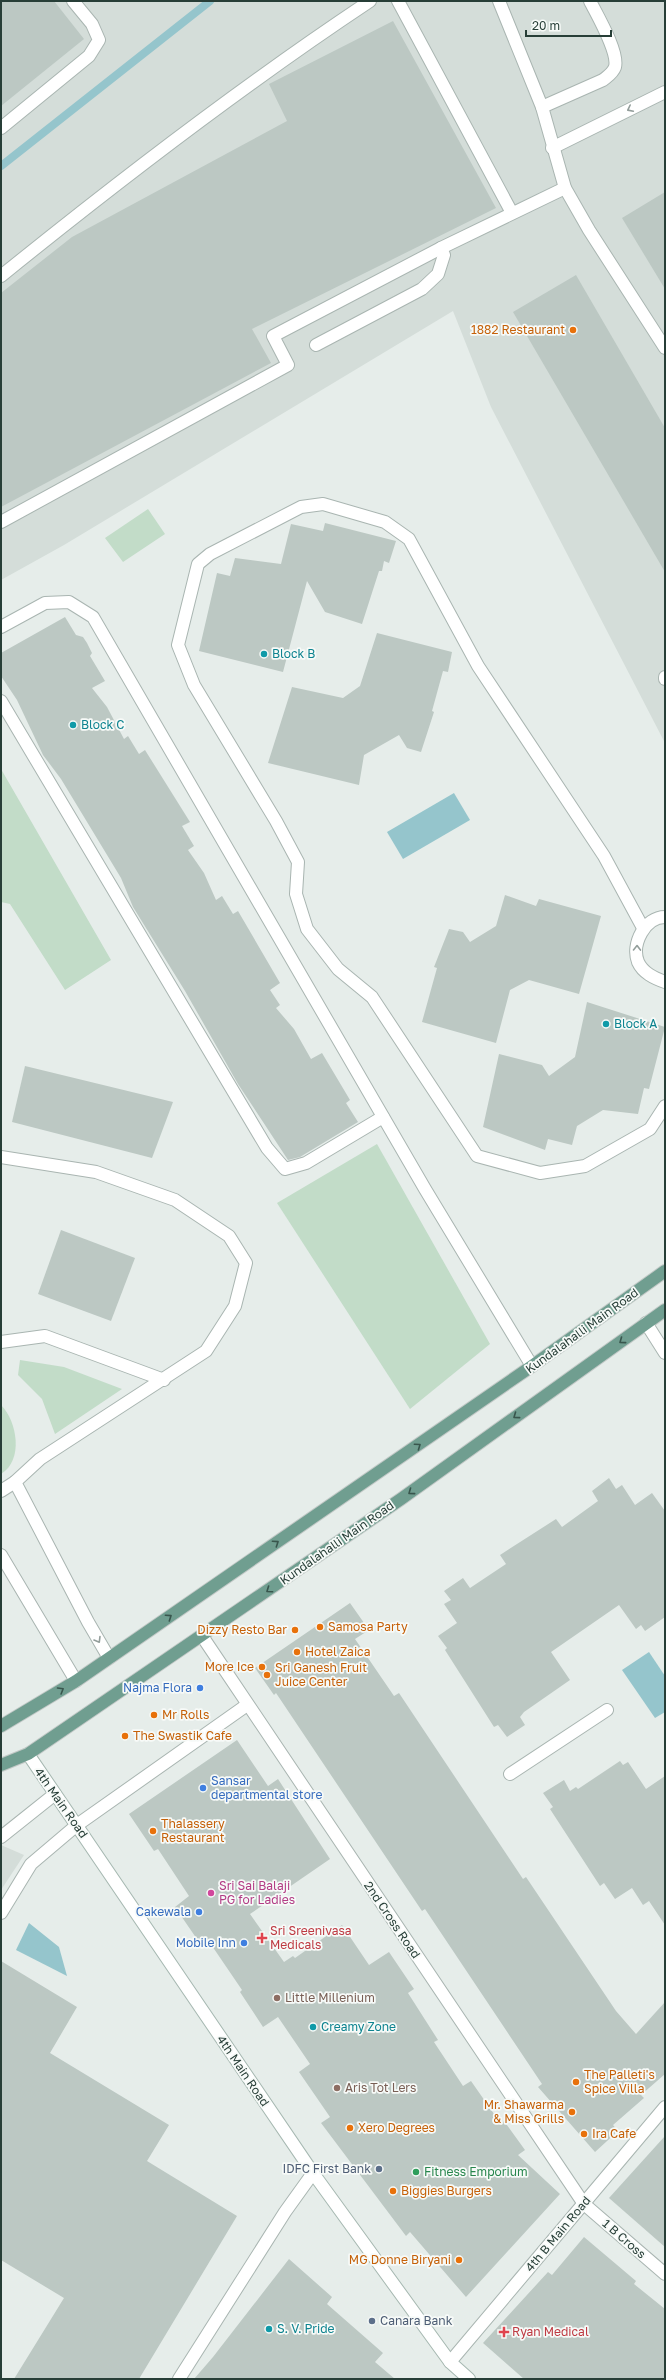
<svg xmlns="http://www.w3.org/2000/svg" width="666" height="2380" viewBox="0 0 666 2380" font-family="'Golos Text',sans-serif">
<rect width="100%" height="100%" fill="#e6edea"/>
<!-- built -->
<g fill="#d4ddd9">
<path d="M 1,1 L 665,1 L 665,743 L 491,407 L 453,311 L 64,545 L 1,580 Z"/>
<path d="M 1,1845 L 24,1855 L 1,1890 Z"/>
</g>
<!-- green -->
<g fill="#c2dcc8">
<path d="M 148,509 L 165,534 L 123,562 L 105,538 Z"/>
<path d="M 1,769 L 111,960 L 65,990 L 10,904 L 1,902 Z"/>
<path d="M 377,1144 L 490,1344 L 410,1409 L 277,1203 Z"/>
<path d="M 20,1360 L 64,1367 L 122,1389 L 55,1434 L 42,1399 L 18,1375 Z"/>
<path d="M 1,1405 C 17,1421 24,1460 1,1474 Z"/>
</g>
<!-- water -->
<g fill="#95c5cc">
<path d="M 454,793 L 470,820 L 403,859 L 387,832 Z"/>
<path d="M 649,1652 L 665,1676 L 665,1712 L 655,1718 L 622,1670 Z"/>
<path d="M 29,1923 L 59,1947 L 67,1976 L 16,1950 Z"/>
</g>
<g fill="none" stroke-linecap="round" stroke-linejoin="round">
<!-- stream -->
<path stroke="#95c5cc" stroke-width="8" d="M 1,166 L 210,1"/>
</g>
<!-- building -->
<g fill="#bcc8c3">
<path d="M 1,1 L 54,1 L 84,39 L 1,106 Z"/>
<path d="M 393,21 L 496,208 L 252,329 L 271,363 L 1,507 L 1,293 L 72,237 L 287,121 L 269,84 Z"/>
<path d="M 665,192 L 665,289 L 622,218 Z"/>
<path d="M 576,275 L 665,428 L 665,572 L 513,312 Z"/>
<path d="M 325,523 L 396,541 L 389,563 L 384,561 L 382,571 L 379,571 L 362,624 L 325,612 L 307,581 L 283,672 L 199,651 L 217,573 L 230,576 L 235,558 L 281,564 L 291,524 L 323,531 Z"/>
<path d="M 65,617 L 76,635 L 83,637 L 87,643 L 92,653 L 90,656 L 105,681 L 92,688 L 107,707 L 124,739 L 128,736 L 139,754 L 145,750 L 190,822 L 182,826 L 194,846 L 188,850 L 204,873 L 216,900 L 222,896 L 233,914 L 238,911 L 280,983 L 270,990 L 280,1005 L 276,1008 L 294,1029 L 311,1059 L 322,1053 L 350,1100 L 346,1103 L 358,1122 L 300,1157 L 288,1160 L 238,1084 L 185,991 L 133,907 L 121,878 L 61,779 L 43,755 L 17,700 L 1,676 L 1,653 Z"/>
<path d="M 377,633 L 452,652 L 448,672 L 443,671 L 432,711 L 434,712 L 421,752 L 407,748 L 399,735 L 364,755 L 359,785 L 268,763 L 292,687 L 343,698 L 360,686 Z"/>
<path d="M 505,895 L 536,906 L 539,899 L 601,916 L 579,994 L 529,980 L 510,990 L 496,1043 L 422,1022 L 437,968 L 434,967 L 449,929 L 463,932 L 470,942 L 496,926 Z"/>
<path d="M 587,1002 L 665,1027 L 649,1089 L 644,1088 L 638,1114 L 603,1110 L 577,1126 L 572,1145 L 548,1139 L 545,1150 L 483,1127 L 499,1054 L 542,1065 L 549,1076 L 575,1057 Z"/>
<path d="M 25,1066 L 173,1102 L 152,1158 L 12,1122 Z"/>
<path d="M 61,1230 L 135,1258 L 111,1321 L 38,1294 Z"/>
<path d="M 609,1478 L 616,1489 L 622,1485 L 635,1505 L 652,1493 L 665,1511 L 665,1617 L 645,1631 L 641,1625 L 636,1629 L 619,1605 L 551,1652 L 570,1680 L 524,1712 L 520,1717 L 525,1725 L 507,1737 L 498,1725 L 494,1727 L 445,1650 L 447,1648 L 438,1636 L 457,1623 L 444,1604 L 451,1600 L 444,1591 L 463,1578 L 470,1588 L 506,1564 L 500,1555 L 556,1519 L 562,1527 L 598,1501 L 592,1491 Z"/>
<path d="M 350,1603 L 369,1630 L 355,1639 L 394,1696 L 399,1693 L 523,1879 L 526,1877 L 616,2011 L 636,2034 L 665,2002 L 665,2074 L 641,2095 L 644,2098 L 613,2125 L 618,2131 L 595,2152 L 538,2087 L 542,2084 L 425,1909 L 422,1911 L 276,1693 L 274,1695 L 255,1668 Z"/>
<path d="M 237,1740 L 268,1786 L 278,1779 L 330,1859 L 250,1914 L 284,1962 L 293,1956 L 295,1958 L 342,1925 L 369,1965 L 389,1952 L 414,1989 L 408,1993 L 438,2040 L 434,2042 L 463,2086 L 471,2081 L 501,2124 L 504,2121 L 525,2150 L 518,2155 L 560,2194 L 466,2297 L 410,2232 L 406,2236 L 321,2123 L 330,2117 L 299,2072 L 310,2064 L 278,2017 L 263,2027 L 240,1992 L 242,1990 L 208,1940 L 201,1945 L 175,1907 L 189,1896 L 158,1849 L 154,1851 L 129,1814 Z"/>
<path d="M 620,1761 L 623,1765 L 628,1762 L 646,1789 L 665,1776 L 665,1925 L 649,1901 L 643,1905 L 632,1888 L 615,1899 L 604,1883 L 600,1886 L 550,1809 L 553,1807 L 543,1793 L 564,1780 L 570,1791 L 576,1787 L 578,1789 Z"/>
<path d="M 1,1961 L 77,2007 L 50,2053 L 169,2125 L 147,2161 L 237,2216 L 139,2379 L 14,2379 L 64,2298 L 1,2260 Z"/>
<path d="M 665,2136 L 665,2247 L 609,2198 Z"/>
<path d="M 584,2237 L 636,2281 L 634,2284 L 665,2309 L 665,2379 L 524,2379 L 483,2343 L 548,2272 L 552,2275 Z"/>
<path d="M 289,2259 L 332,2297 L 327,2304 L 383,2353 L 375,2362 L 395,2379 L 194,2379 L 213,2357 Z"/>
</g>
<g fill="none" stroke-linecap="round" stroke-linejoin="round">
<!-- lane casing -->
<g stroke="#a9b5b1" stroke-width="14">
<g id="lane">
<path d="M 398,1 L 512,213"/>
<path d="M 542,107 L 603,80 C 608,76 613,73 615,67 C 619,52 597,15 590,1"/>
<path d="M 1,128 L 89,56 L 99,40 L 92,24 L 73,1"/>
<path d="M 1,276 C 121,179 242,86 370,1"/>
<path d="M 316,345 L 422,289 L 438,274 L 444,255 L 441,248"/>
<path d="M 1,522 L 288,365 L 273,336 L 441,248 L 565,188"/>
<path d="M 665,677 L 665,679"/>
<path d="M 665,917 C 645,917 631,944 638,962 C 643,973 654,978 665,982"/>
<path d="M 643,928 L 604,856 L 478,666 L 409,539 L 385,522 L 323,504 L 301,507 L 210,554 L 198,564 L 178,645 L 194,685 L 276,821 L 298,862 L 296,894 L 307,929 L 338,969 L 372,997 L 477,1156 L 540,1173 L 585,1166 L 650,1129 L 665,1106"/>
<path d="M 1,1157 L 96,1172 L 175,1200 L 229,1236 L 246,1263 L 235,1306 L 206,1351 L 40,1459 L 15,1482 L 88,1622 L 109,1658"/>
<path d="M 1,1342 L 45,1336 L 164,1380"/>
<path d="M 1,1491 L 15,1482"/>
<path d="M 1,1555 L 76,1681"/>
<path d="M 510,1774 L 607,1710"/>
<path d="M 1,1837 L 55,1794"/>
<path d="M 1,1913 L 31,1864 L 77,1825"/>
<path d="M 179,2379 L 285,2212 L 313,2173"/>
</g>
</g>
<!-- street casing -->
<g stroke="#a9b5b1" stroke-width="14">
<g id="street">
<path d="M 499,1 L 542,107 L 565,188 L 589,230 L 665,348"/>
<path d="M 552,148 L 665,92"/>
<path d="M 1,627 L 45,603 L 69,602 L 93,617 L 425,1189 L 532,1366"/>
<path d="M 1,701 L 267,1148 L 285,1169 L 306,1163 L 383,1117"/>
<path d="M 646,1323 L 665,1353"/>
<path d="M 202,1636 L 584,2204 L 665,2274"/>
<path d="M 77,1825 L 247,1705"/>
<path d="M 450,2362 L 665,2107"/>
</g>
</g>
<!-- secondary casing -->
<g stroke="#a6b8b1" stroke-width="14">
<path id="secondary" d="M 28,1754 L 313,2173 L 450,2362 L 469,2379"/>
</g>
<!-- primary casing -->
<g stroke="#c3c9c7" stroke-width="14">
<g id="primary">
<path d="M 1,1726 L 76,1681 L 532,1366 L 665,1271"/>
<path d="M 1,1765 L 28,1754 L 401,1499 L 665,1310"/>
</g>
</g>
<!-- lane -->
<use href="#lane" stroke="#fff" stroke-width="12"/>
<!-- street -->
<use href="#street" stroke="#fff" stroke-width="12"/>
<!-- secondary -->
<use href="#secondary" stroke="#fff" stroke-width="12"/>
<!-- primary -->
<use href="#primary" stroke="#709e90" stroke-width="12"/>
</g>
<!-- one-way arrows -->
<defs><path id="oneway-chevron" d="M-2-3.5L2.5 0L-2 3.5" fill="none" stroke-width="1.6" stroke-linecap="round" stroke-linejoin="round"/></defs>
<g stroke="#939e9b">
<use href="#oneway-chevron" transform="translate(630 109) rotate(153)"/>
<use href="#oneway-chevron" transform="translate(637 948) rotate(-89)"/>
<use href="#oneway-chevron" transform="translate(98 1640) rotate(59)"/>
</g>
<g stroke="#39564d">
<use href="#oneway-chevron" transform="translate(622 1341) rotate(144)"/>
<use href="#oneway-chevron" transform="translate(516 1416) rotate(144)"/>
<use href="#oneway-chevron" transform="translate(418 1446) rotate(-35)"/>
<use href="#oneway-chevron" transform="translate(411 1492) rotate(144)"/>
<use href="#oneway-chevron" transform="translate(276 1543) rotate(-34)"/>
<use href="#oneway-chevron" transform="translate(269 1590) rotate(145)"/>
<use href="#oneway-chevron" transform="translate(169 1617) rotate(-34)"/>
<use href="#oneway-chevron" transform="translate(61 1690) rotate(-31)"/>
</g>
<!-- markers -->
<g fill="#e8710a" stroke="#f7faf8" stroke-width="1.5">
<circle cx="573" cy="330" r="4"/>
<circle cx="320" cy="1627" r="4"/>
<circle cx="295" cy="1630" r="4"/>
<circle cx="297" cy="1652" r="4"/>
<circle cx="262" cy="1667" r="4"/>
<circle cx="267" cy="1675" r="4"/>
<circle cx="154" cy="1715" r="4"/>
<circle cx="125" cy="1736" r="4"/>
<circle cx="153" cy="1831" r="4"/>
<circle cx="576" cy="2082" r="4"/>
<circle cx="572" cy="2112" r="4"/>
<circle cx="350" cy="2128" r="4"/>
<circle cx="584" cy="2134" r="4"/>
<circle cx="393" cy="2191" r="4"/>
<circle cx="459" cy="2260" r="4"/>
</g>
<g fill="#0f9aa8" stroke="#f7faf8" stroke-width="1.5">
<circle cx="264" cy="654" r="4"/>
<circle cx="73" cy="725" r="4"/>
<circle cx="606" cy="1024" r="4"/>
<circle cx="313" cy="2027" r="4"/>
<circle cx="269" cy="2329" r="4"/>
</g>
<g fill="#3f7fe0" stroke="#f7faf8" stroke-width="1.5">
<circle cx="200" cy="1688" r="4"/>
<circle cx="203" cy="1788" r="4"/>
<circle cx="199" cy="1912" r="4"/>
<circle cx="244" cy="1943" r="4"/>
</g>
<circle fill="#d1479c" stroke="#f7faf8" stroke-width="1.5" cx="211" cy="1893" r="4"/>
<g fill="#e0444e" stroke="#f7faf8" stroke-width="1.5">
<path d="M260 1932h4v4h4v4h-4v4h-4v-4h-4v-4h4z"/>
<path d="M502 2326h4v4h4v4h-4v4h-4v-4h-4v-4h4z"/>
</g>
<g fill="#8d6e63" stroke="#f7faf8" stroke-width="1.5">
<circle cx="277" cy="1998" r="4"/>
<circle cx="337" cy="2088" r="4"/>
</g>
<g fill="#5c6f8a" stroke="#f7faf8" stroke-width="1.5">
<circle cx="379" cy="2169" r="4"/>
<circle cx="372" cy="2321" r="4"/>
</g>
<circle fill="#2e9e5b" stroke="#f7faf8" stroke-width="1.5" cx="416" cy="2172" r="4"/>
<g text-anchor="middle" stroke-width="3.5" stroke-linejoin="round" paint-order="stroke">
<!-- food labels -->
<g font-size="12" fill="#c56008" stroke="#f7faf8" text-anchor="start">
<text x="565" y="334" text-anchor="end">1882 Restaurant</text>
<text x="328" y="1631">Samosa Party</text>
<text x="287" y="1634" text-anchor="end">Dizzy Resto Bar</text>
<text x="305" y="1656">Hotel Zaica</text>
<text x="254" y="1671" text-anchor="end">More Ice</text>
<text x="275" y="1672">Sri Ganesh Fruit<tspan x="275" dy="14">Juice Center</tspan></text>
<text x="162" y="1719">Mr Rolls</text>
<text x="133" y="1740">The Swastik Cafe</text>
<text x="161" y="1828">Thalassery<tspan x="161" dy="14">Restaurant</tspan></text>
<text x="584" y="2079">The Palleti's<tspan x="584" dy="14">Spice Villa</tspan></text>
<text x="564" y="2109" text-anchor="end">Mr. Shawarma<tspan x="564" dy="14">&amp; Miss Grills</tspan></text>
<text x="358" y="2132">Xero Degrees</text>
<text x="592" y="2138">Ira Cafe</text>
<text x="401" y="2195">Biggies Burgers</text>
<text x="451" y="2264" text-anchor="end">MG Donne Biryani</text>
</g>
<!-- culture labels -->
<g font-size="12" fill="#0d838f" stroke="#f7faf8" text-anchor="start">
<text x="272" y="658">Block B</text>
<text x="81" y="729">Block C</text>
<text x="614" y="1028">Block A</text>
<text x="321" y="2031">Creamy Zone</text>
<text x="277" y="2333">S. V. Pride</text>
</g>
<!-- street labels -->
<g font-size="12" fill="#273e37" stroke="#f7faf8">
<text transform="translate(582 1331) rotate(-36)" y="4">Kundalahalli Main Road</text>
<text transform="translate(337 1543) rotate(-35)" y="4">Kundalahalli Main Road</text>
<text transform="translate(61 1803) rotate(55)" y="4">4th Main Road</text>
<text transform="translate(392 1920) rotate(56)" y="4">2nd Cross Road</text>
<text transform="translate(243 2071) rotate(56)" y="4">4th Main Road</text>
<text transform="translate(558 2234) rotate(-50)" y="4">4th B Main Road</text>
<text transform="translate(624 2239) rotate(41)" y="4">1 B Cross</text>
</g>
<!-- shop labels -->
<g font-size="12" fill="#366cbe" stroke="#f7faf8" text-anchor="end">
<text x="192" y="1692">Najma Flora</text>
<text x="211" y="1785" text-anchor="start">Sansar<tspan x="211" dy="14">departmental store</tspan></text>
<text x="191" y="1916">Cakewala</text>
<text x="236" y="1947">Mobile Inn</text>
</g>
<!-- hotel labels -->
<g font-size="12" fill="#b23c85" stroke="#f7faf8" text-anchor="start">
<text x="219" y="1890">Sri Sai Balaji<tspan x="219" dy="14">PG for Ladies</tspan></text>
</g>
<!-- health labels -->
<g font-size="12" fill="#be3a42" stroke="#f7faf8" text-anchor="start">
<text x="270" y="1935">Sri Sreenivasa<tspan x="270" dy="14">Medicals</tspan></text>
<text x="512" y="2336">Ryan Medical</text>
</g>
<!-- education labels -->
<g font-size="12" fill="#785e54" stroke="#f7faf8" text-anchor="start">
<text x="285" y="2002">Little Millenium</text>
<text x="345" y="2092">Aris Tot Lers</text>
</g>
<!-- service labels -->
<g font-size="12" fill="#4e5e75" stroke="#f7faf8" text-anchor="end">
<text x="371" y="2173">IDFC First Bank</text>
<text x="380" y="2325" text-anchor="start">Canara Bank</text>
</g>
<!-- leisure labels -->
<g font-size="12" fill="#27864d" stroke="#f7faf8" text-anchor="start">
<text x="424" y="2176">Fitness Emporium</text>
</g>
</g>
<!-- border -->
<rect width="666" height="2380" fill="none" stroke="#273e37" stroke-width="4"/>
<!-- scale -->
<path d="M526 30v6h85v-6" fill="none" stroke="#273e37" stroke-width="2"/>
<text x="532" y="30" font-size="12" fill="#273e37" stroke="#f7faf8" stroke-width="3" paint-order="stroke">20 m</text>
</svg>
